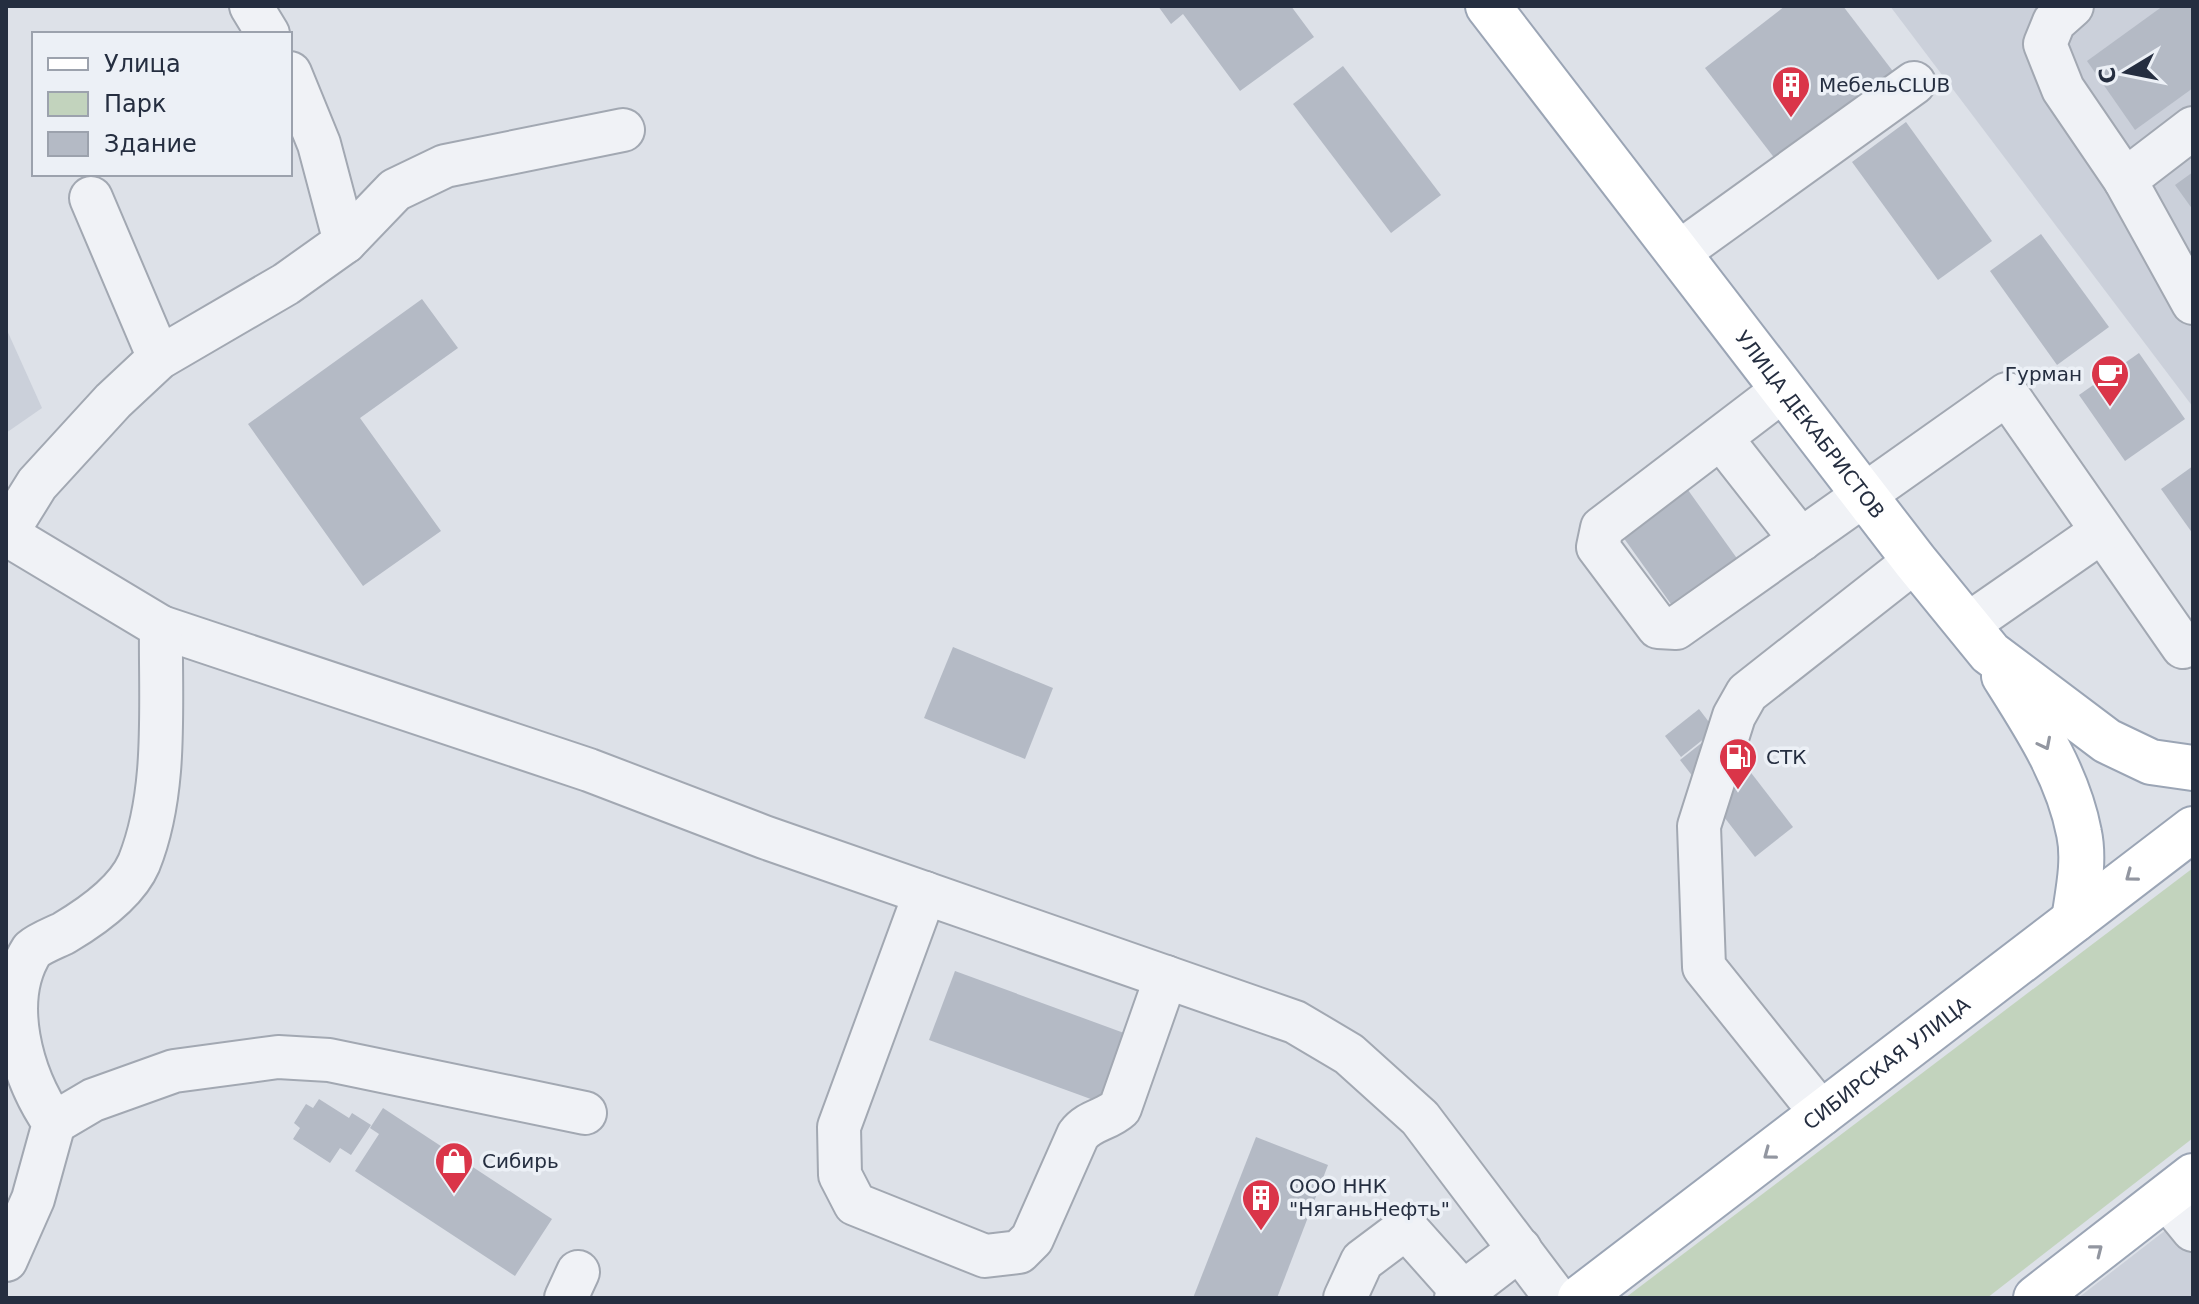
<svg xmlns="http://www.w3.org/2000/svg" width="2199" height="1304" viewBox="0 0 2199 1304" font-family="'DejaVu Sans',sans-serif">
<rect width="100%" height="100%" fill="#dde1e8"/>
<!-- built -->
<g fill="#cbd0da">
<path d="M 1890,6 L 2193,6 L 2193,407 Z"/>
<path d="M 6,328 L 42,408 L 6,433 Z"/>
<path d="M 2193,1209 L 2193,1298 L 2078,1298 Z"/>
</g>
<!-- green -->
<path fill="#c2d3bd" d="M 2193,868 L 2193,1138 L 1987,1298 L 1625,1298 Z"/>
<!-- building -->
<g fill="#b4bac5">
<path d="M 1158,6 L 1291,6 L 1314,37 L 1240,91 L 1183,14 L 1171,24 Z"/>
<path d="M 1785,6 L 1843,6 L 1895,74 L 1779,164 L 1705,68 Z"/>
<path d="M 2163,6 L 2193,6 L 2193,88 L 2135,130 L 2087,61 Z"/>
<path d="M 1343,66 L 1441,195 L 1391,233 L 1293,104 Z"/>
<path d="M 1906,122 L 1992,241 L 1938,280 L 1852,162 Z"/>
<path d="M 2193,172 L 2193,210 L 2175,185 Z"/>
<path d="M 2041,234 L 2109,327 L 2057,365 L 1990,271 Z"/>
<path d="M 422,299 L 458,348 L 360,418 L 441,531 L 363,586 L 248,424 Z"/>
<path d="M 2139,353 L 2185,419 L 2125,461 L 2079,395 Z"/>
<path d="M 2193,466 L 2193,534 L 2161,489 Z"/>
<path d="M 1688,490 L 1741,564 L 1676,611 L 1623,537 Z"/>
<path d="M 953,647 L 1053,688 L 1025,759 L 924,718 Z"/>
<path d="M 1699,709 L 1715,730 L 1681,757 L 1665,736 Z"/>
<path d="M 1718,730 L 1793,827 L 1755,857 L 1680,760 Z"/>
<path d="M 955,971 L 1124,1033 L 1099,1102 L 929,1040 Z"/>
<path d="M 319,1099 L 349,1118 L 352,1113 L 371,1125 L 351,1155 L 340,1148 L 330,1163 L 293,1139 L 300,1128 L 294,1123 L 306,1104 L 313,1108 Z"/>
<path d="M 383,1108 L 552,1219 L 515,1276 L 355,1171 L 379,1134 L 370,1128 Z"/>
<path d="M 1256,1137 L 1328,1165 L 1277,1298 L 1193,1298 Z"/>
</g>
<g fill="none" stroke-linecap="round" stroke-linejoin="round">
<!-- minor casing -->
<g stroke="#a2a8b2" stroke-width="46">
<g id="minor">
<path d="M 251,6 L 268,34"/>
<path d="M 2072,6 L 2054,22 L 2045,44 L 2063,89 L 2125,180"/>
<path d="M 290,73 L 319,144 L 345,242"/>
<path d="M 2193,128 L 2125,180 L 2193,303"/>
<path d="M 91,198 L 159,358"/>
<path d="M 1678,253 L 1914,83"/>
<path d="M 1783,390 L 1602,528 L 1598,547 L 1658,627 L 1676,628 L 2007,394 L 2183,647"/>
<path d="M 1721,438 L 1801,540"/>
<path d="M 1967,625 L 2101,532"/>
<path d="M 161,627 L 589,770 L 764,837 L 1295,1022 L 1349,1054 L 1420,1118 L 1556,1298"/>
<path d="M 925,893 L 839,1127 L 840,1175 L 855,1204 L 985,1256 L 1019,1252 L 1032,1239 L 1078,1135 C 1089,1120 1107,1120 1120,1108 L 1166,977"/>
<path d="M 1822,1114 L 1704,967 L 1699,826 L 1734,716 L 1747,693 L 1915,561"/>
<path d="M 54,1123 L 93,1100 L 174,1071 L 278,1057 L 329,1060 L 585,1113"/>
<path d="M 2166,1197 L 2193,1230"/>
<path d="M 6,1260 L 33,1199 L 54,1123 C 21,1075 0,1000 32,950 C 40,943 54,938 64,933 C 91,917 126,893 139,863 C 168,791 160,704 161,627 L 6,534 L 37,484 L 113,401 L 159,358 L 286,284 L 345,242 L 395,190 L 445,166 L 623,130"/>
<path d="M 566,1298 L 578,1272"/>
<path d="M 1345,1298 L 1362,1261 L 1406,1228 L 1463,1292"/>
<path d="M 1456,1298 L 1520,1249"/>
</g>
</g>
<!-- major casing -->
<g stroke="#9ba5b5" stroke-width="48">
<g id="major">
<path id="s1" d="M 1488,6 L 1915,561 L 1990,653 L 2107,741 L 2151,762 L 2193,768"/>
<path d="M 2004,676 C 2035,725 2068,775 2079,833 C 2085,861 2078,892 2074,920"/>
<path id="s2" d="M 1580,1298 L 2193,829"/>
<path d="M 2036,1298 L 2193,1176"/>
</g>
</g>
<!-- minor -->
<use href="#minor" stroke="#f0f2f6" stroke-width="42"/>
<!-- major -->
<use href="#major" stroke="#fff" stroke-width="44"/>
</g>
<!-- one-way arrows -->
<defs><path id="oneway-chevron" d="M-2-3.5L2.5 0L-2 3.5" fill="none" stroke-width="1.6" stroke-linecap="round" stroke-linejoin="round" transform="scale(2)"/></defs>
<g stroke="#9296a0">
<use href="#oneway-chevron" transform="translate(2045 744) rotate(63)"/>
<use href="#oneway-chevron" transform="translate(2131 876) rotate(143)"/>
<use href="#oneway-chevron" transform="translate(1769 1154) rotate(143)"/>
<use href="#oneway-chevron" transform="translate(2097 1250) rotate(-38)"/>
</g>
<!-- icons -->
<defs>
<g id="building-pin" transform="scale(2)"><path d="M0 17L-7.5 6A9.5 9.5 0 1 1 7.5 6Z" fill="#da3549" stroke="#ecf0f6"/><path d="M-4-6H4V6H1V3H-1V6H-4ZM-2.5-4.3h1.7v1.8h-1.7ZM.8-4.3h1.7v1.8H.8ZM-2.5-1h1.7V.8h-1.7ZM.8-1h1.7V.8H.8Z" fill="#fff"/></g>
<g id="cafe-pin" transform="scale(2)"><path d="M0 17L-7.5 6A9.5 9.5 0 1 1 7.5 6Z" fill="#da3549" stroke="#ecf0f6"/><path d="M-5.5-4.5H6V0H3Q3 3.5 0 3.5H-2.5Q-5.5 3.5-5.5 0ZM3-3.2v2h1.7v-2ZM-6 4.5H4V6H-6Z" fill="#fff"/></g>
<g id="fuel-pin" transform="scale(2)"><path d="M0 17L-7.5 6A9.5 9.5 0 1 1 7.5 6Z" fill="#da3549" stroke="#ecf0f6"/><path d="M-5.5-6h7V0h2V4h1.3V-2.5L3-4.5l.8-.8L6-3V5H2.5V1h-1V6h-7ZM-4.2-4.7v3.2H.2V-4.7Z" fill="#fff"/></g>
<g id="shop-pin" transform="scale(2)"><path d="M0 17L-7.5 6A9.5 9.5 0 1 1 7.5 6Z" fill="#da3549" stroke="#ecf0f6"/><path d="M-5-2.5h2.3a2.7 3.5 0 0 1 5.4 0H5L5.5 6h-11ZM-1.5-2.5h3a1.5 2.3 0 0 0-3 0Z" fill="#fff"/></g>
</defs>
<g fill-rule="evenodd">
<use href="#building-pin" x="1791" y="85"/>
<use href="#cafe-pin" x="2110" y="374"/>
<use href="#fuel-pin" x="1738" y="757"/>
<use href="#shop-pin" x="454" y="1161"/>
<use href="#building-pin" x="1261" y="1198"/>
</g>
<g text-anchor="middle" stroke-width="7" stroke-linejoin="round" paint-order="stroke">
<!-- poi labels -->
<g font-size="20" fill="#252e40" stroke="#ecf0f6" text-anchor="start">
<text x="1819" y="92">МебельCLUB</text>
<text x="2082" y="381" text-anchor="end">Гурман</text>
<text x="1766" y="764">СТК</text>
<text x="482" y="1168">Сибирь</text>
<text x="1289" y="1193">ООО ННК<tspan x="1289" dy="23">"НяганьНефть"</tspan></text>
</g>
<!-- street labels -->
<g font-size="20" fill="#252e40" stroke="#ecf0f6">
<text dy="7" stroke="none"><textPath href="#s1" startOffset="528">УЛИЦА ДЕКАБРИСТОВ</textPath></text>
<text dy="7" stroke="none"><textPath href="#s2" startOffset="386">СИБИРСКАЯ УЛИЦА</textPath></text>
</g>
</g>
<!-- border -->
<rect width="2199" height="1304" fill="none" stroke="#252e40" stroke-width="16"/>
<!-- legend -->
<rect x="32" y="32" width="260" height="144" fill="#ecf0f6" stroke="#9ca2ad" stroke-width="2"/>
<rect x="48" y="58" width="40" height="12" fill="#ffffff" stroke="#9ca2ad" stroke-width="2"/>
<text x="104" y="72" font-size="24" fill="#252e40">Улица</text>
<rect x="48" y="92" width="40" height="24" fill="#c2d3bd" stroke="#9ca2ad" stroke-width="2"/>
<text x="104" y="112" font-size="24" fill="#252e40">Парк</text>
<rect x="48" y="132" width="40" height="24" fill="#b4bac5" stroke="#9ca2ad" stroke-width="2"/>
<text x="104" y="152" font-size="24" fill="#252e40">Здание</text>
<!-- north arrow -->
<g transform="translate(2127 72) rotate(260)" stroke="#ecf0f6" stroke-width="6" paint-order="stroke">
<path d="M0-6L14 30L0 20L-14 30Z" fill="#252e40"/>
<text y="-12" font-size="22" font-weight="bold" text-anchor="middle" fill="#252e40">С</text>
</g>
</svg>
